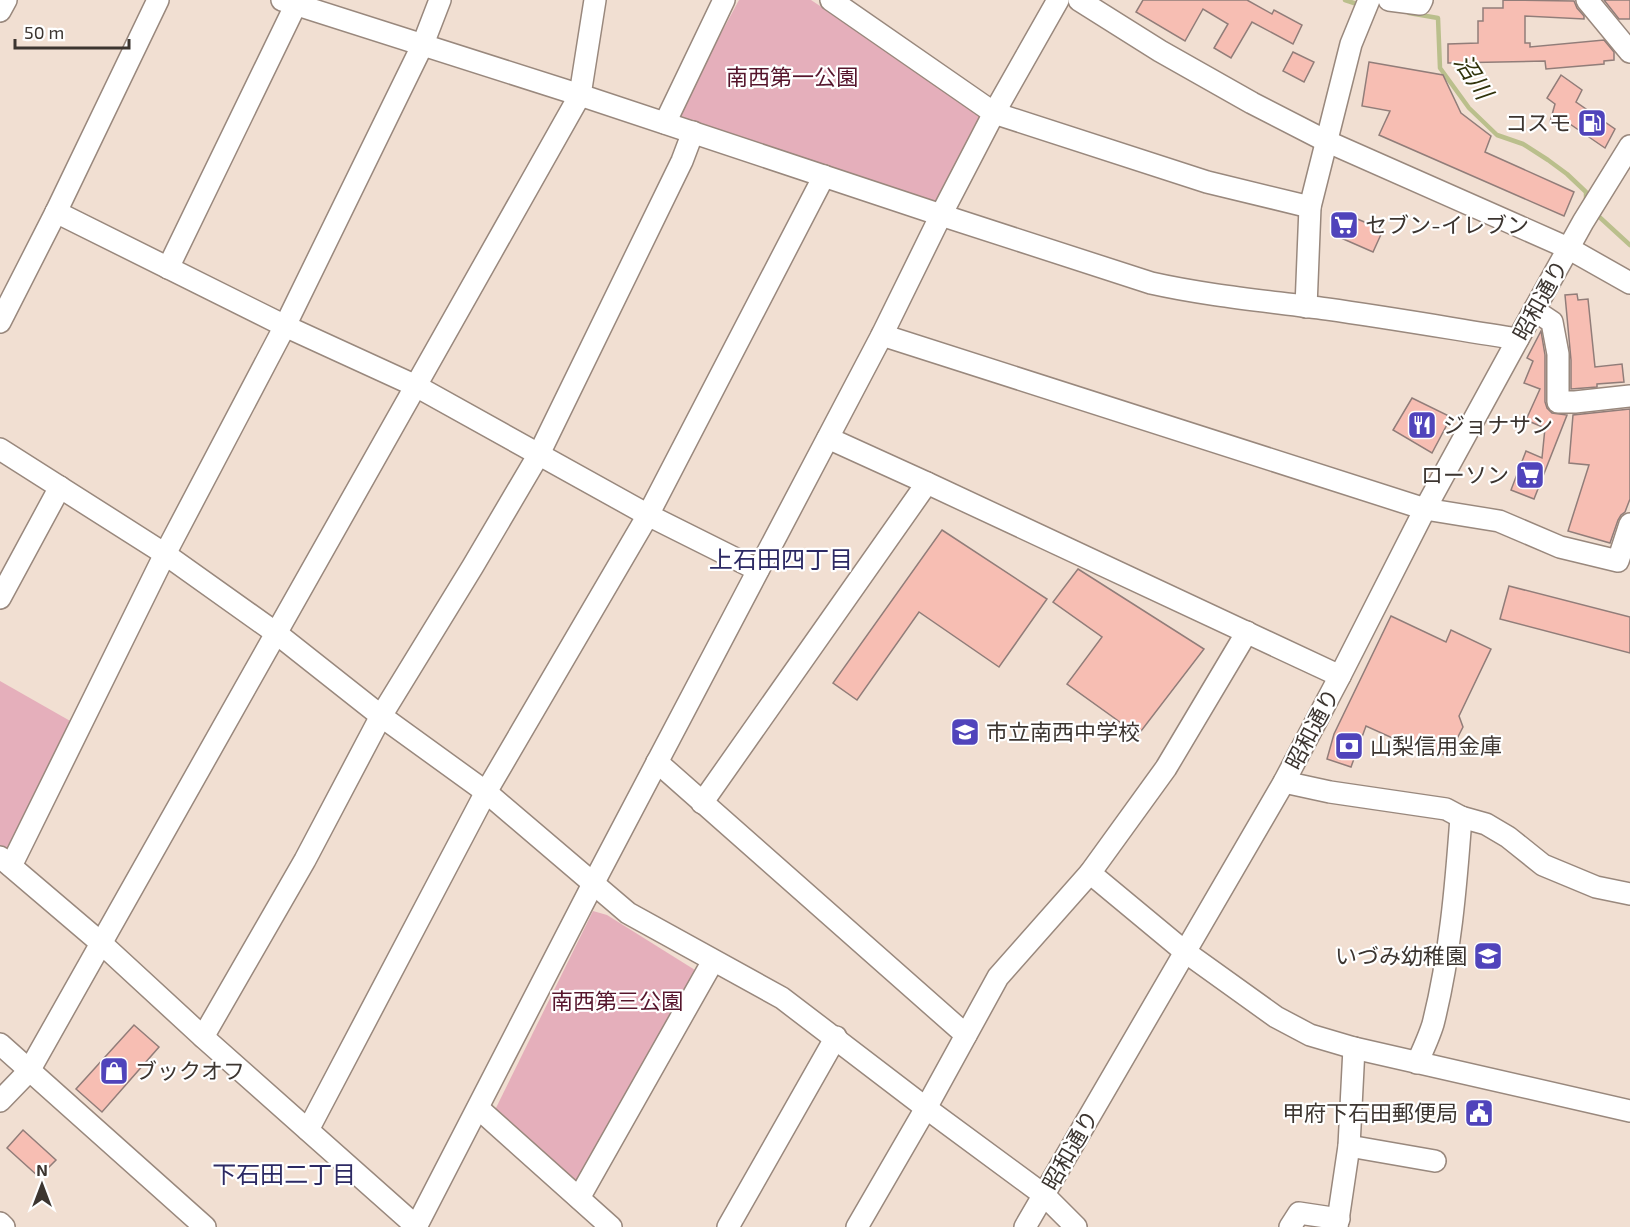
<svg xmlns="http://www.w3.org/2000/svg" width="1630" height="1227" viewBox="0 0 1630 1227" font-family="'Exo 2','Noto Sans JP',sans-serif">
<rect width="100%" height="100%" fill="#f1dfd2"/>
<!-- green -->
<g fill="#e5afbb">
<path d="M 739,0 L 811,0 L 983,114 L 933,208 L 684,120 L 682,117 L 677,115 Z"/>
<path d="M 0,681 L 72,722 L 7,853 L 0,846 Z"/>
<path d="M 593,911 L 607,915 L 703,975 L 578,1192 L 492,1116 Z"/>
</g>
<g fill="none" stroke-linecap="round" stroke-linejoin="round">
<!-- stream -->
<g stroke="#babf8c" stroke-width="4.5">
<path d="M 1345,0 L 1360,5"/>
<path d="M 1409,13 L 1438,18 L 1440,68 L 1469,108 L 1497,135 L 1523,144 L 1548,160 L 1567,174 L 1586,192 L 1586,203"/>
<path d="M 1595,213 L 1630,245"/>
</g>
</g>
<!-- building -->
<g fill="#f7beb3" stroke="#917d79" stroke-width="1.5">
<path d="M 1143,0 L 1247,0 L 1272,14 L 1274,10 L 1302,25 L 1293,44 L 1252,22 L 1231,58 L 1214,48 L 1228,24 L 1203,9 L 1185,41 L 1136,12 Z"/>
<path d="M 1503,0 L 1574,1 L 1577,8 L 1584,16 L 1584,19 L 1525,16 L 1525,43 L 1530,43 L 1530,47 L 1604,40 L 1614,52 L 1614,60 L 1604,61 L 1604,64 L 1546,69 L 1545,61 L 1448,63 L 1448,44 L 1478,43 L 1478,21 L 1483,21 L 1483,8 L 1503,8 Z"/>
<path d="M 1604,0 L 1630,0 L 1630,19 L 1619,19 Z"/>
<path d="M 1293,52 L 1314,62 L 1304,82 L 1283,71 Z"/>
<path d="M 1369,62 L 1443,75 L 1461,113 L 1491,136 L 1485,152 L 1574,192 L 1564,216 L 1379,135 L 1390,111 L 1362,106 Z"/>
<path d="M 1561,75 L 1582,90 L 1576,102 L 1615,129 L 1605,148 L 1564,120 L 1559,128 L 1550,122 L 1555,104 L 1547,98 Z"/>
<path d="M 1341,212 L 1383,230 L 1373,252 L 1332,234 Z"/>
<path d="M 1577,294 L 1578,300 L 1588,299 L 1595,367 L 1622,364 L 1624,382 L 1597,384 L 1597,387 L 1571,389 L 1571,360 L 1565,295 Z"/>
<path d="M 1541,331 L 1545,355 L 1545,402 L 1547,408 L 1552,413 L 1567,415 L 1534,499 L 1511,490 L 1526,451 L 1542,458 L 1545,428 L 1526,420 L 1540,389 L 1524,383 L 1533,361 L 1527,358 Z"/>
<path d="M 1412,398 L 1451,417 L 1432,453 L 1393,430 Z"/>
<path d="M 1630,409 L 1630,499 L 1625,512 L 1621,515 L 1618,520 L 1610,543 L 1568,531 L 1589,465 L 1569,463 L 1573,415 Z"/>
<path d="M 942,530 L 1047,599 L 999,667 L 919,612 L 857,700 L 833,683 Z"/>
<path d="M 1078,569 L 1204,649 L 1138,735 L 1067,684 L 1102,637 L 1053,602 Z"/>
<path d="M 1509,586 L 1630,617 L 1630,653 L 1500,619 Z"/>
<path d="M 1391,616 L 1446,642 L 1451,630 L 1491,649 L 1459,716 L 1463,727 L 1448,756 L 1438,752 L 1437,755 L 1400,738 L 1399,741 L 1366,726 L 1351,767 L 1327,759 L 1334,734 Z"/>
<path d="M 134,1025 L 159,1047 L 102,1112 L 76,1089 Z"/>
<path d="M 23,1130 L 56,1160 L 39,1177 L 7,1148 Z"/>
</g>
<g fill="none" stroke-linecap="round" stroke-linejoin="round">
<!-- minor casing -->
<g stroke="#99887d" stroke-width="24">
<g id="minor">
<path d="M 282,0 L 580,95 L 941,215 L 1151,283 C 1209,296 1268,301 1327,309 C 1391,318 1454,329 1518,339"/>
<path d="M 831,0 L 994,113 L 1207,182 L 1310,207"/>
<path d="M 1079,0 L 1160,51 L 1252,103 L 1326,141 L 1568,248 L 1630,283"/>
<path d="M 1389,0 L 1420,4 L 1422,0"/>
<path d="M 1587,0 L 1630,52"/>
<path d="M 0,11 L 6,0"/>
<path d="M 665,123 L 724,0"/>
<path d="M 56,212 L 285,326 L 416,386 L 648,515 L 758,570"/>
<path d="M 168,268 L 298,0"/>
<path d="M 1306,307 L 1310,207 L 1351,44 L 1369,0"/>
<path d="M 1534,310 L 1552,322 L 1558,354 L 1558,402 L 1575,402 L 1630,396"/>
<path d="M 0,322 L 56,212 L 158,0"/>
<path d="M 882,335 L 1425,509 L 1499,521 L 1560,547 L 1618,561 L 1630,524"/>
<path d="M 828,438 L 927,483 L 1340,676"/>
<path d="M 0,449 L 165,554 L 276,633 L 381,716 L 486,792 L 628,913 L 782,998 L 926,1108 L 1044,1195 L 1076,1227"/>
<path d="M 0,598 L 60,487"/>
<path d="M 657,762 L 966,1035"/>
<path d="M 1284,782 L 1330,792 L 1446,809 L 1461,817 L 1486,824 L 1508,837 L 1543,865 L 1596,887 L 1630,894"/>
<path d="M 702,803 L 927,483"/>
<path d="M 0,857 L 101,943 L 203,1037 L 417,1227"/>
<path d="M 11,866 L 165,554 L 285,326 L 423,44 L 440,0"/>
<path d="M 1090,873 L 1184,951 L 1276,1017 L 1310,1035 L 1354,1048 L 1630,1111"/>
<path d="M 203,1037 L 305,860 L 381,716 L 473,566 L 539,454 L 682,161 L 693,132"/>
<path d="M 0,1044 L 205,1227"/>
<path d="M 1417,1063 C 1423,1050 1429,1037 1433,1024 C 1450,957 1456,886 1461,817"/>
<path d="M 0,1101 L 29,1071 L 580,95 L 595,0"/>
<path d="M 478,1108 L 611,1227"/>
<path d="M 308,1130 L 486,792 L 648,515 L 824,176"/>
<path d="M 1349,1146 L 1435,1161"/>
<path d="M 579,1198 L 713,961"/>
<path d="M 0,1223 L 4,1227"/>
<path d="M 416,1227 L 593,884 L 882,335 L 941,215 L 994,113 L 1058,0"/>
<path d="M 728,1227 L 836,1037"/>
<path d="M 857,1227 L 926,1108 L 998,977 L 1090,873 L 1166,768 L 1247,632"/>
<path d="M 1025,1227 L 1284,782 L 1340,676 L 1425,509 L 1518,339 L 1583,222 L 1630,146"/>
<path d="M 1290,1227 L 1299,1213 L 1339,1219"/>
<path d="M 1337,1227 L 1349,1146 L 1354,1048"/>
</g>
</g>
<!-- minor -->
<use href="#minor" stroke="#fff" stroke-width="21"/>
</g>
<!-- icons -->
<defs>
<g id="fuel-square" transform="scale(1.5)"><rect x="-9" y="-9" width="18" height="18" rx="4" fill="#5044bb" stroke="#fff"/><path d="M-5.5-6h7V0h2V4h1.3V-2.5L3-4.5l.8-.8L6-3V5H2.5V1h-1V6h-7ZM-4.2-4.7v3.2H.2V-4.7Z" fill="#fff"/></g>
<g id="supermarket-square" transform="scale(1.5)"><rect x="-9" y="-9" width="18" height="18" rx="4" fill="#5044bb" stroke="#fff"/><path d="M-6-5.5h2.5l.6 2H6L4.5 2H-2.5L-4.4-4H-6ZM-1.5 3.2a1.3 1.3 0 1 0 .1 0ZM3 3.2a1.3 1.3 0 1 0 .1 0Z" fill="#fff"/></g>
<g id="restaurant-square" transform="scale(1.5)"><rect x="-9" y="-9" width="18" height="18" rx="4" fill="#5044bb" stroke="#fff"/><path d="M-5-6h1v4h1v-4h1v4h1v-4h1v5L-1.5 .5V6h-2V.5L-5-1ZM5-6V6H3V1.5H1.5Q1.5-4 5-6Z" fill="#fff"/></g>
<g id="school-square" transform="scale(1.5)"><rect x="-9" y="-9" width="18" height="18" rx="4" fill="#5044bb" stroke="#fff"/><path d="M0-5L7-2L0 1L-7-2ZM-4 1L0 2.5L4 1V4Q0 6-4 4Z" fill="#fff"/></g>
<g id="bank-square" transform="scale(1.5)"><rect x="-9" y="-9" width="18" height="18" rx="4" fill="#5044bb" stroke="#fff"/><path d="M-6-4H6V4H-6ZM0-2.3a2.3 2.3 0 1 0 0 4.6a2.3 2.3 0 1 0 0-4.6Z" fill="#fff"/></g>
<g id="shop-square" transform="scale(1.5)"><rect x="-9" y="-9" width="18" height="18" rx="4" fill="#5044bb" stroke="#fff"/><path d="M-5-2.5h2.3a2.7 3.5 0 0 1 5.4 0H5L5.5 6h-11ZM-1.5-2.5h3a1.5 2.3 0 0 0-3 0Z" fill="#fff"/></g>
<g id="civic-square" transform="scale(1.5)"><rect x="-9" y="-9" width="18" height="18" rx="4" fill="#5044bb" stroke="#fff"/><path d="M-.6-6.5H3V-4.5H.6V-3L4-1V1h2V6H-6V1h2V-1L-.6-3ZM-1.2 2.5V6h2.4V2.5Z" fill="#fff"/></g>
</defs>
<g fill-rule="evenodd">
<use href="#fuel-square" x="1592" y="123"/>
<use href="#supermarket-square" x="1344" y="225"/>
<use href="#restaurant-square" x="1422" y="425"/>
<use href="#supermarket-square" x="1530" y="475"/>
<use href="#school-square" x="965" y="732"/>
<use href="#bank-square" x="1349" y="746"/>
<use href="#school-square" x="1488" y="956"/>
<use href="#shop-square" x="114" y="1071"/>
<use href="#civic-square" x="1479" y="1113"/>
</g>
<g text-anchor="middle" stroke-width="4.5" stroke-linejoin="round" paint-order="stroke">
<!-- park labels -->
<g font-size="22" fill="#56152c" stroke="#fff">
<text x="792" y="85">南西第一公園</text>
<text x="617" y="1009">南西第三公園</text>
</g>
<!-- poi labels -->
<g font-size="22" fill="#3c3530" stroke="#fff" text-anchor="start">
<text x="1571" y="131" text-anchor="end">コスモ</text>
<text x="1365" y="233">セブン-イレブン</text>
<text x="1443" y="433">ジョナサン</text>
<text x="1509" y="483" text-anchor="end">ローソン</text>
<text x="986" y="740">市立南西中学校</text>
<text x="1370" y="754">山梨信用金庫</text>
<text x="1467" y="964" text-anchor="end">いづみ幼稚園</text>
<text x="135" y="1079">ブックオフ</text>
<text x="1458" y="1121" text-anchor="end">甲府下石田郵便局</text>
</g>
<!-- street labels -->
<g font-size="22" fill="#3c3530" stroke="#fff">
<text transform="translate(1540 300) rotate(-61)" y="8">昭和通り</text>
<text transform="translate(1312 729) rotate(-62)" y="8">昭和通り</text>
<text transform="translate(1070 1150) rotate(-60)" y="8">昭和通り</text>
</g>
<!-- water labels -->
<g font-size="24" font-style="italic" fill="#31330b" stroke="#fff">
<text transform="translate(1473 77) rotate(57)" y="8">沼川</text>
</g>
<!-- neighbourhood labels -->
<g font-size="24" fill="#2d2a64" stroke="#fff">
<text x="781" y="568">上石田四丁目</text>
<text x="284" y="1183">下石田二丁目</text>
</g>
</g>
<!-- north arrow -->
<g transform="translate(42 1185)" stroke="#ffffff" stroke-width="4.5" paint-order="stroke">
<path d="M0-4.5L10 22L0 15L-10 22Z" fill="#3c3530"/>
<text y="-9" font-size="16" font-weight="bold" text-anchor="middle" fill="#3c3530">N</text>
</g>
<!-- scale -->
<path d="M15 39v9h114v-9" fill="none" stroke="#3c3530" stroke-width="3"/>
<text x="24" y="39" font-size="18" fill="#3c3530" stroke="#ffffff" stroke-width="4.5" paint-order="stroke">50 m</text>
</svg>
